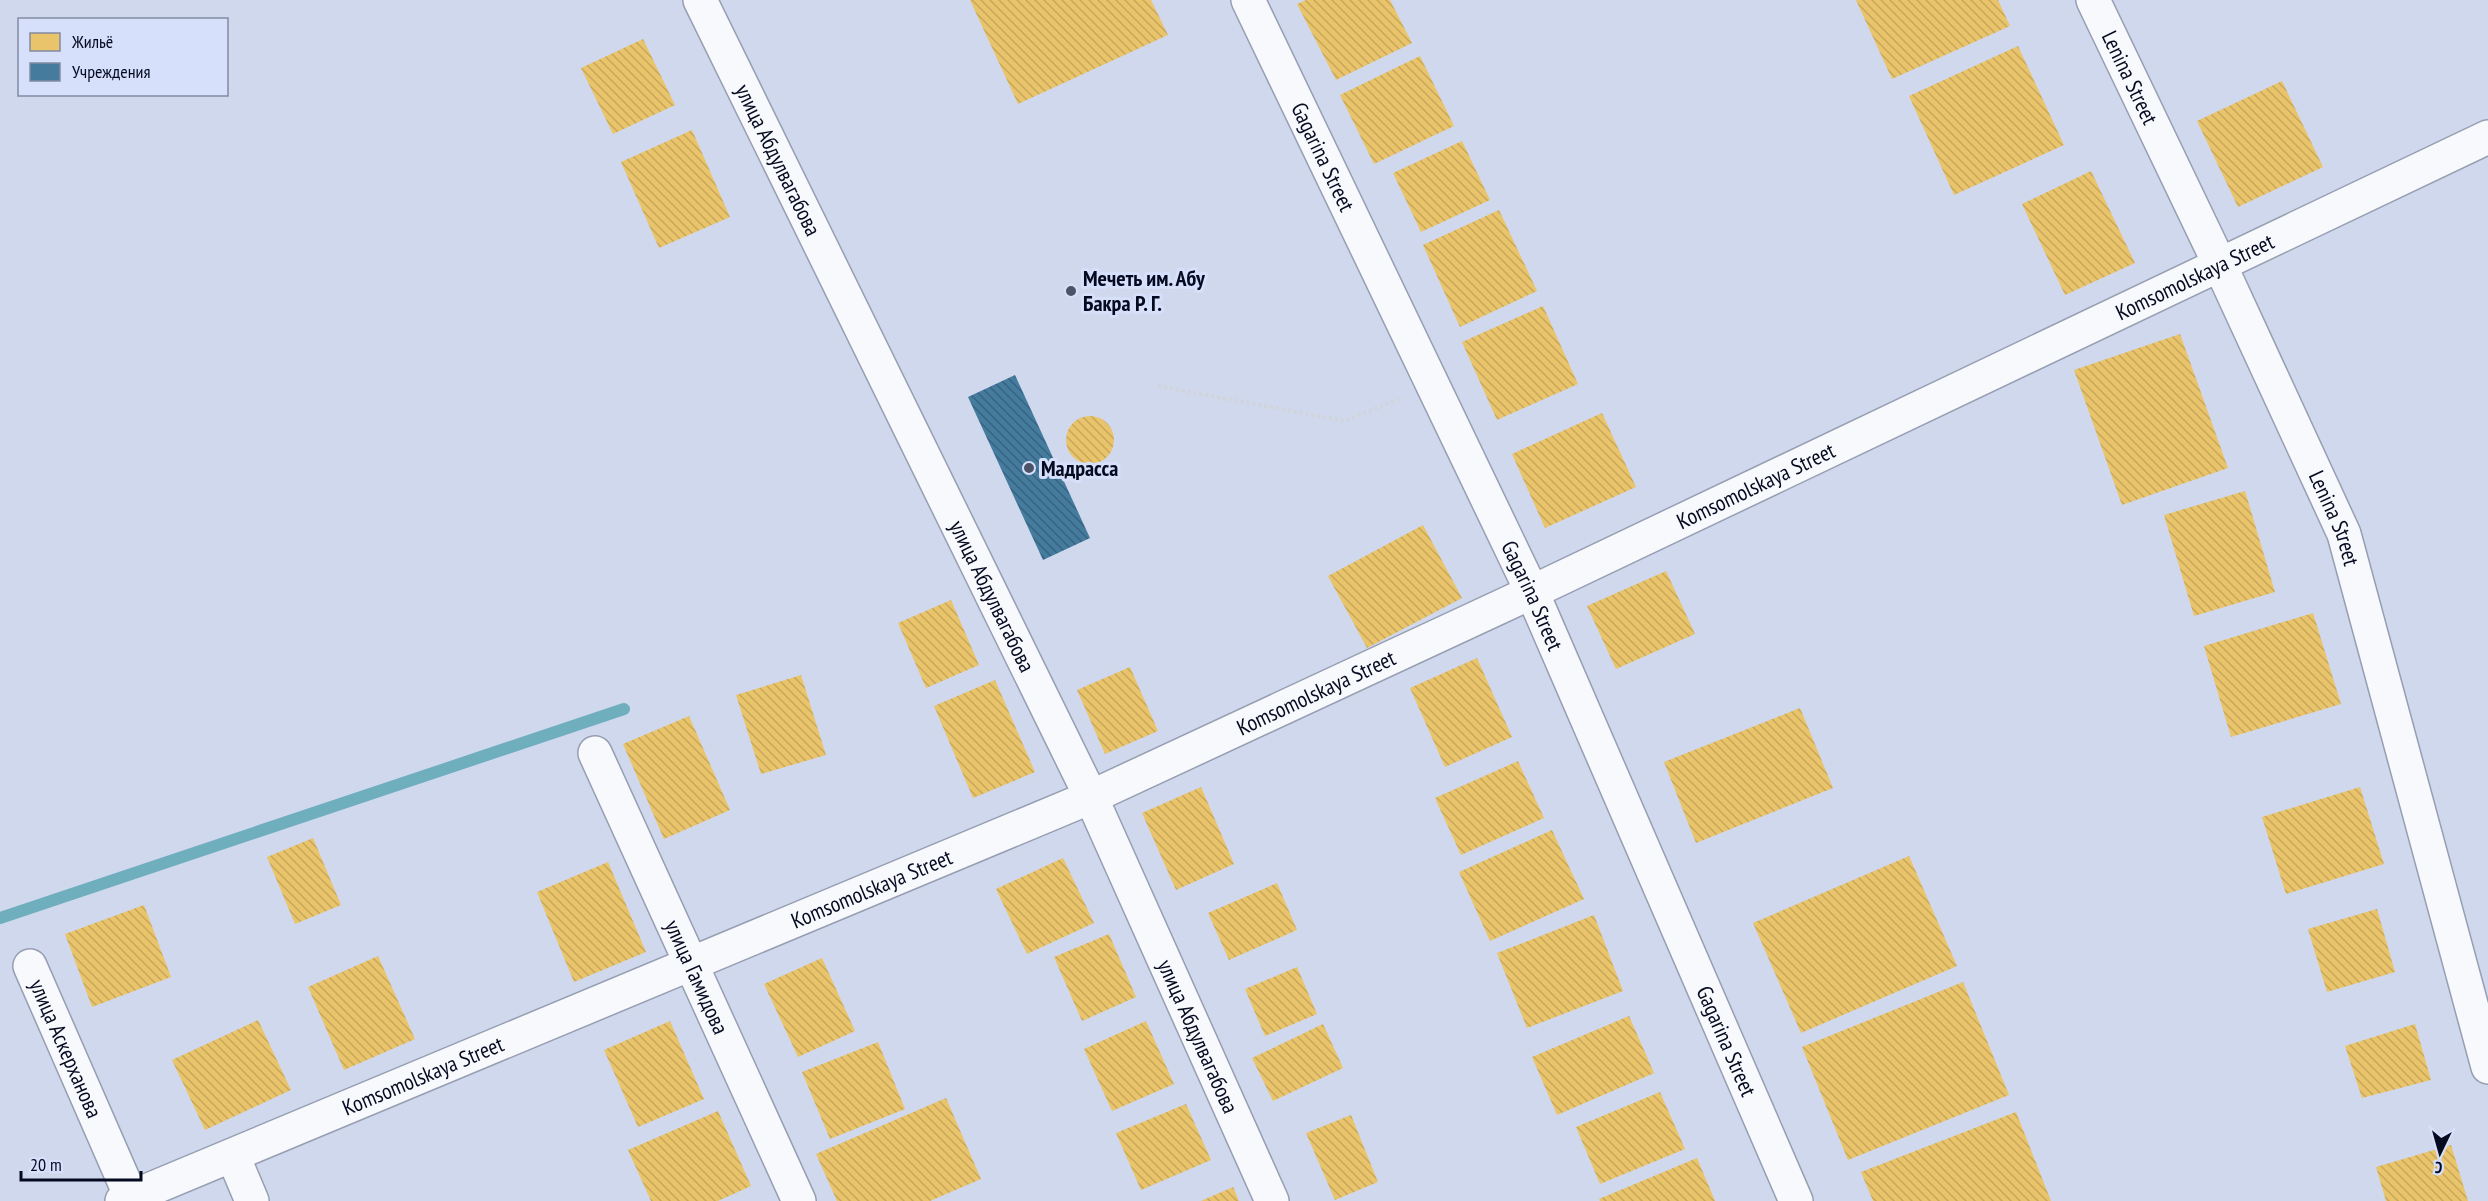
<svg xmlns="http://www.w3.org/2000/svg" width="2488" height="1201" viewBox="0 0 2488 1201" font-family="'PT Sans Narrow',sans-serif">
<defs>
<pattern id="homes-back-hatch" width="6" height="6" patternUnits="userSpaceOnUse" patternTransform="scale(1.5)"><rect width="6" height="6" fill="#e9c46a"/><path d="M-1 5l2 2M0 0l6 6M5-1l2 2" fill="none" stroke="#c6a75c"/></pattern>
<pattern id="public-back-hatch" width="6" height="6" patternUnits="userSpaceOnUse" patternTransform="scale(1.5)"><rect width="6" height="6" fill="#457b9d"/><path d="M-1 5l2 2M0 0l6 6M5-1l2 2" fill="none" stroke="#386380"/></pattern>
</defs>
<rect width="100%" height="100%" fill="#d0d8ed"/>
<!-- homes -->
<g fill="url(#homes-back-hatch)">
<path d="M 970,0 L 1151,0 L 1168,35 L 1018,104 Z"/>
<path d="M 1306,0 L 1390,0 L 1412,43 L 1336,80 L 1297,4 Z"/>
<path d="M 1856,0 L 1998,0 L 2010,26 L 1892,79 Z"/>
<path d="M 643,39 L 675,105 L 613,134 L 581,68 Z"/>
<path d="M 2018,46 L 2064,145 L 1954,195 L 1909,96 Z"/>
<path d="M 1420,56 L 1454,126 L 1374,164 L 1340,95 Z"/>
<path d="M 2282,81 L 2323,167 L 2238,207 L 2197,121 Z"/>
<path d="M 692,130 L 730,217 L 659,248 L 621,162 Z"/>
<path d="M 1462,141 L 1490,200 L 1421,232 L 1393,173 Z"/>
<path d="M 2091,171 L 2135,263 L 2065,295 L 2022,204 Z"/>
<path d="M 1499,210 L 1537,291 L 1460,327 L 1423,245 Z"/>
<path d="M 1543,306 L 1578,384 L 1497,420 L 1462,342 Z"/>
<path d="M 2180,334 L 2228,468 L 2122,505 L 2074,370 Z"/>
<path d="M 1602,413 L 1636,487 L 1545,528 L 1512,454 Z"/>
<circle cx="1090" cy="440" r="24"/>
<path d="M 2245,491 L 2275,592 L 2194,616 L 2164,515 Z"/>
<path d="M 1423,525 L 1462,598 L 1367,648 L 1328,576 Z"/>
<path d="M 1666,571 L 1695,634 L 1616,669 L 1587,606 Z"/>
<path d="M 951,600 L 979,665 L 926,688 L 898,623 Z"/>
<path d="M 2313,613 L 2341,704 L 2231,737 L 2204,646 Z"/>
<path d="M 1477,658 L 1512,737 L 1445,767 L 1410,688 Z"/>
<path d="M 1130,667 L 1158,731 L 1105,754 L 1077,690 Z"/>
<path d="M 801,675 L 826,755 L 761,774 L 736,695 Z"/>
<path d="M 995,680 L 1035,772 L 973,798 L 934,706 Z"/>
<path d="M 1800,708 L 1833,788 L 1696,843 L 1664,762 Z"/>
<path d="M 689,716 L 730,810 L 664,839 L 623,744 Z"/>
<path d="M 1518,761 L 1544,818 L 1461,855 L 1435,798 Z"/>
<path d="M 1201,787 L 1234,864 L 1176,890 L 1142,813 Z"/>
<path d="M 2360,787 L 2384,864 L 2286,894 L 2262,817 Z"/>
<path d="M 1552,830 L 1584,899 L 1490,941 L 1459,872 Z"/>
<path d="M 313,838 L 341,905 L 295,924 L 267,857 Z"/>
<path d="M 1909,856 L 1957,966 L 1801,1033 L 1753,923 Z"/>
<path d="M 1063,858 L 1094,923 L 1027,954 L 996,889 Z"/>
<path d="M 608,862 L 646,952 L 574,982 L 537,892 Z"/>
<path d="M 1277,883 L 1297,930 L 1229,960 L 1208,913 Z"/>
<path d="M 144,905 L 171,977 L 92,1007 L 65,934 Z"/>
<path d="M 2377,909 L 2395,972 L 2327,992 L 2308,929 Z"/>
<path d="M 1594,915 L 1623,991 L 1527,1028 L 1497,953 Z"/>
<path d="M 1109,934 L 1136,997 L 1082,1021 L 1054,957 Z"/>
<path d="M 378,956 L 415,1039 L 344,1070 L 308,987 Z"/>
<path d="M 822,958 L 855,1031 L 798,1057 L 764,984 Z"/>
<path d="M 1297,967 L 1317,1014 L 1265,1036 L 1245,989 Z"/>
<path d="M 1963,982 L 2009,1095 L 1848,1160 L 1802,1047 Z"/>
<path d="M 1629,1016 L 1654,1073 L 1557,1115 L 1532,1057 Z"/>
<path d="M 258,1020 L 291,1090 L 205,1130 L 172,1060 Z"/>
<path d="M 670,1021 L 704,1099 L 638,1127 L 604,1050 Z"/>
<path d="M 1146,1021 L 1174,1084 L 1112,1111 L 1084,1049 Z"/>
<path d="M 1323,1024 L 1343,1068 L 1273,1101 L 1252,1058 Z"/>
<path d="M 2415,1024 L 2431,1080 L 2362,1098 L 2345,1046 Z"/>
<path d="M 878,1042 L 905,1109 L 830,1139 L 802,1072 Z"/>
<path d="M 1660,1092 L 1685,1149 L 1600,1184 L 1576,1127 Z"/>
<path d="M 946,1098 L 981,1179 L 930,1201 L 837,1201 L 816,1154 Z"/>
<path d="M 1186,1104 L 1211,1160 L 1141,1190 L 1116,1133 Z"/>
<path d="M 718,1111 L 751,1186 L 718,1201 L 651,1201 L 628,1150 Z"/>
<path d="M 2016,1112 L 2051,1201 L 1873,1201 L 1861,1172 Z"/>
<path d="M 1351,1115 L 1378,1182 L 1335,1200 L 1306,1133 Z"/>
<path d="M 2451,1145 L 2468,1201 L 2386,1201 L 2376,1167 Z"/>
<path d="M 1697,1158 L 1715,1201 L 1600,1201 L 1599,1199 Z"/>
<path d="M 1233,1187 L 1239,1201 L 1201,1201 Z"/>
</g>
<!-- public -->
<path fill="url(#public-back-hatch)" d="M 1015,375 L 1090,538 L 1043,560 L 968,397 Z"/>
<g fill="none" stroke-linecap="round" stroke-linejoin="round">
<!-- stream -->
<path stroke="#6faebd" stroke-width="12" d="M 0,918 L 624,709"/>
<!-- minor casing -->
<g stroke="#969eb2" stroke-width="36">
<g id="minor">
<path id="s1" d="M 700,0 L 1091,797 L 1272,1201"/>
<path id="s2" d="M 2093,0 L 2219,263 L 2344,534 L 2488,1067"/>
<path id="s3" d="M 595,753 L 799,1201"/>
<path id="s4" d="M 30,966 L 131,1197"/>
<path d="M 233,1156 L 252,1201"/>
<path id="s5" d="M 122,1201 L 1091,797 L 1532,592 L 2488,137"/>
</g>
</g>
<!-- tertiary casing -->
<g stroke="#969eb2" stroke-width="36">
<g id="tertiary">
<path id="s6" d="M 1248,0 L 1532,592 L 1796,1201"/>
</g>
</g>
<!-- path -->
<path stroke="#d1d4da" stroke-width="4" stroke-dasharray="3 3" stroke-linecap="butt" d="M 1158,386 L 1345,421 L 1399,399"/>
<!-- minor -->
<use href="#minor" stroke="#f8f9fc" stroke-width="33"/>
<!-- tertiary -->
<use href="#tertiary" stroke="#f8f9fc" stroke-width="33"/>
</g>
<!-- markers -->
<g fill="#4c5268" stroke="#d6e0fa" stroke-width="2">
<circle cx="1071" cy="291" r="6"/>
<circle cx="1029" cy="468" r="6"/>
</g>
<g text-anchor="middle" stroke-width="6" stroke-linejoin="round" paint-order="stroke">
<!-- street labels -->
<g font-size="22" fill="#050a20" stroke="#d6e0fa">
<text dy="8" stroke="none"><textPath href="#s2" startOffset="86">Lenina Street</textPath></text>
<text dy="8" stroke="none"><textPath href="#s6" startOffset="174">Gagarina Street</textPath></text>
<text dy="8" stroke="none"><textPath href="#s1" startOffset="178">улица Абдулвагабова</textPath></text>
<text dy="8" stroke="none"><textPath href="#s5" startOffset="2270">Komsomolskaya Street</textPath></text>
<text dy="8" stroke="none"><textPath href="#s5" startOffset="1784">Komsomolskaya Street</textPath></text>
<text dy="8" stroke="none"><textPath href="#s2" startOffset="572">Lenina Street</textPath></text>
<text dy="8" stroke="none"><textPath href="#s6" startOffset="660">Gagarina Street</textPath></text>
<text dy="8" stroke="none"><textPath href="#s1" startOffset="664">улица Абдулвагабова</textPath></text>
<text dy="8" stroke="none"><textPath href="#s5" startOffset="1298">Komsomolskaya Street</textPath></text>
<text dy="8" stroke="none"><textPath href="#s5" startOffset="812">Komsomolskaya Street</textPath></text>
<text dy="8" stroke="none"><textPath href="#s3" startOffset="246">улица Гамидова</textPath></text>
<text dy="8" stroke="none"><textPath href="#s1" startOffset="1150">улица Абдулвагабова</textPath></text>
<text dy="8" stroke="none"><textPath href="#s6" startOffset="1146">Gagarina Street</textPath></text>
<text dy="8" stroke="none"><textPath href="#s4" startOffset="90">улица Аскерханова</textPath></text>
<text dy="8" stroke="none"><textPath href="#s5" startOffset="326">Komsomolskaya Street</textPath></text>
</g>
<!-- poi labels -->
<g font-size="22" font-weight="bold" fill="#050a20" stroke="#d6e0fa" text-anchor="start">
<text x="1083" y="286">Мечеть им. Абу<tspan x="1083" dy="25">Бакра Р. Г.</tspan></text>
<text x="1041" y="476">Мадрасса</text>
</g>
</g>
<!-- legend -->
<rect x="18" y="18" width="210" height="78" fill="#d6e0fa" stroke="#828aa3" stroke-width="1.5"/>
<rect x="30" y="33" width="30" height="18" fill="#e9c46a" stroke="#828aa3" stroke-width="1.5"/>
<text x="72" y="48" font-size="18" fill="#050a20">Жильё</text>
<rect x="30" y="63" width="30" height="18" fill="#457b9d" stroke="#828aa3" stroke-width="1.5"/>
<text x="72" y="78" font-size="18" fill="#050a20">Учреждения</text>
<!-- north arrow -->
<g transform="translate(2440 1153) rotate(185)" stroke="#d6e0fa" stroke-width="4.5" paint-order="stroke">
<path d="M0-4.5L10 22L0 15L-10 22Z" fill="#050a20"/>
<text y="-9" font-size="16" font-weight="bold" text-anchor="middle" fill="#050a20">С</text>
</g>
<!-- scale -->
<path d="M21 1171v9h120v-9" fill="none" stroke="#050a20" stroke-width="3"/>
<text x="30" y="1171" font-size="18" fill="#050a20" stroke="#d6e0fa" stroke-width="4.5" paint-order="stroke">20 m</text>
</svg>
